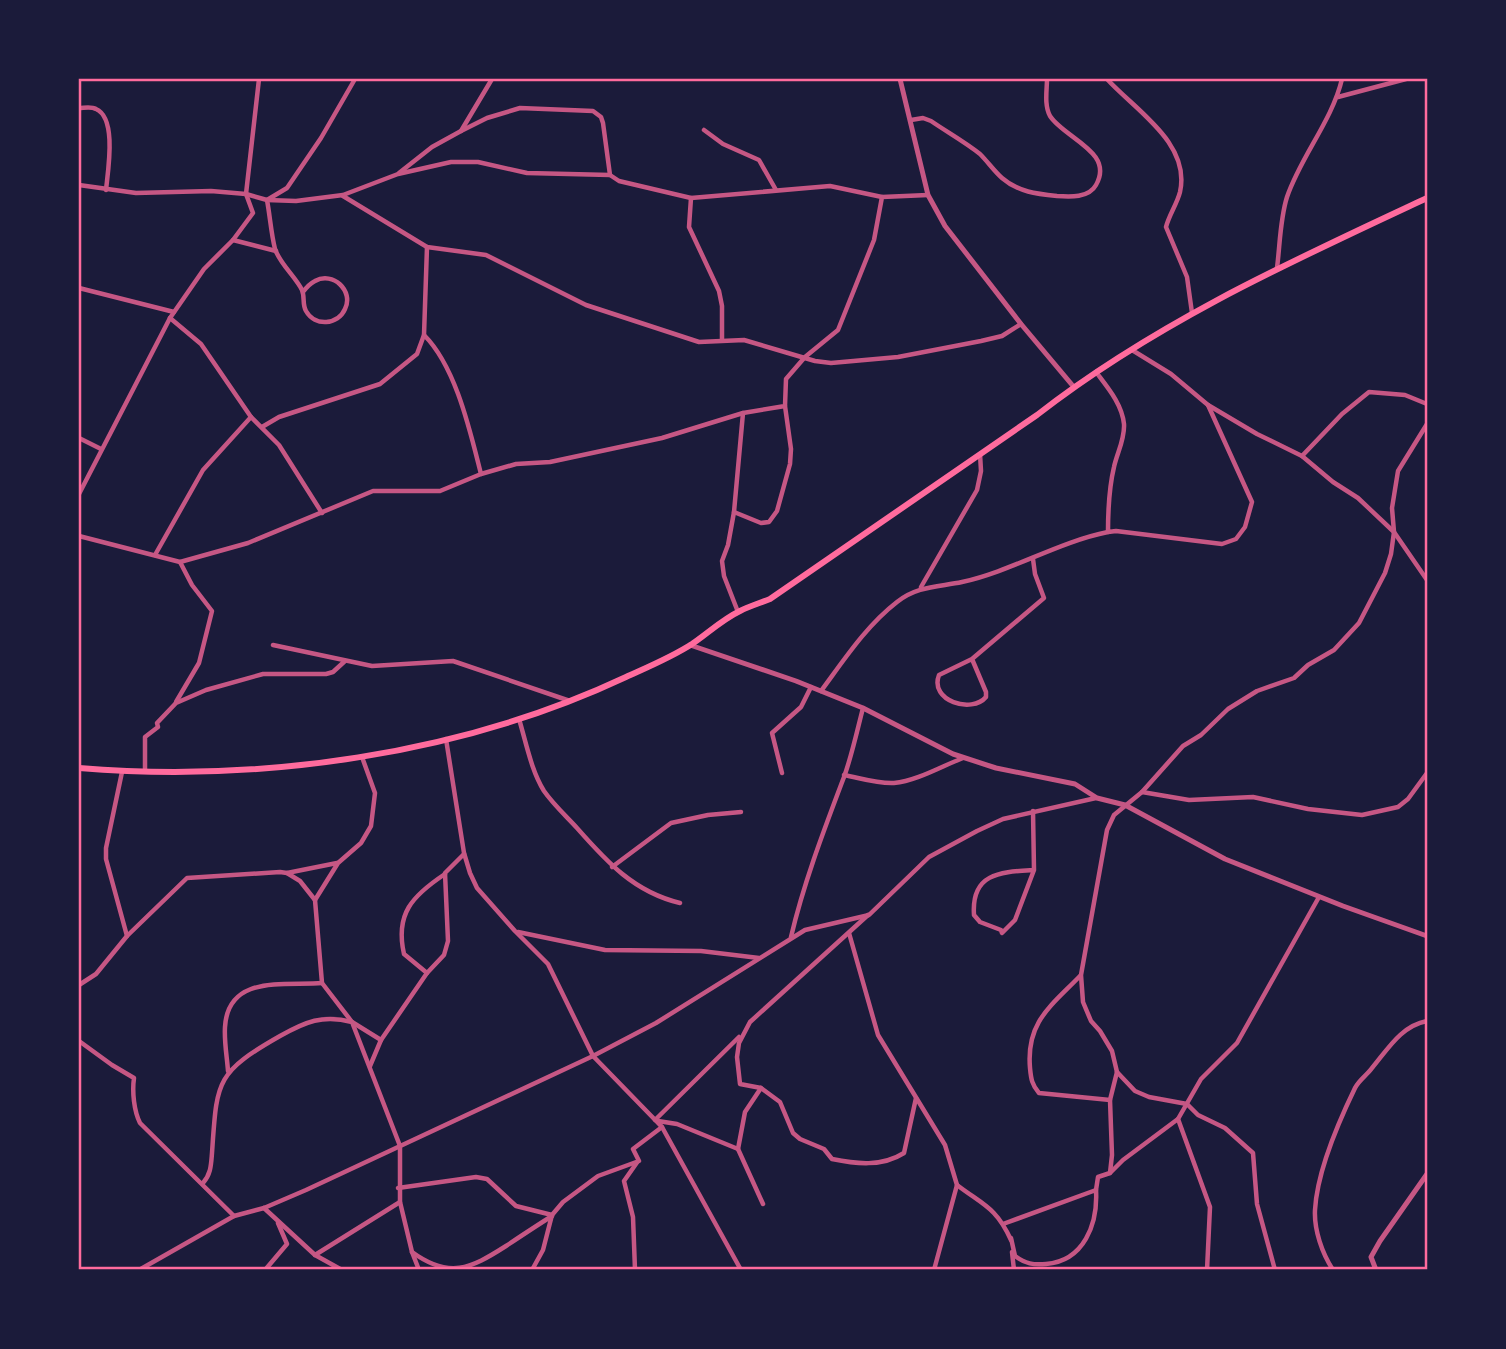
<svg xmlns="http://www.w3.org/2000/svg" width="1506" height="1349" viewBox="0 0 1506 1349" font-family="Lato,sans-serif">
<rect width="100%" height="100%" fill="#1b1b3a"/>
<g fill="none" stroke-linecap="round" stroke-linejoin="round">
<!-- minor -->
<g stroke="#c65784" stroke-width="4.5">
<path d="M 1107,79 C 1135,110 1191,143 1180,192 C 1177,204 1169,215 1166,227 L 1187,277 L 1192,313"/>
<path d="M 1338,97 L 1406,79"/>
<path d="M 79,108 C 84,108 91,106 96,109 C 117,118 108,170 106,190"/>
<path d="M 911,120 L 923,118 L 931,121 C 947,132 965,142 980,154 C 988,162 994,171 1002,178 C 1018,192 1037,194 1057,196 C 1070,197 1089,198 1096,185 C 1115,152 1064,138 1050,116 C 1044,105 1047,90 1047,79"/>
<path d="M 704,130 L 723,144 L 759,160 L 776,190"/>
<path d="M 461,131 L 487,118 L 520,108 L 593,111 L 601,117 L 603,123 L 610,175"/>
<path d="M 399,173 L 432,147 L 461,131 L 492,79"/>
<path d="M 79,185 L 136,193 L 211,191 L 246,194 L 267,200 L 296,201 L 343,195 L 398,174 L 451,162 L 478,162 L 527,173 L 610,175 L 619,181 L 691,198 L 830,186 L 882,197"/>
<path d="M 343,196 L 427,247 L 486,255 L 586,305 L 699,342 L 744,340 L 815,361 L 831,363 L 898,357 L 981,341 L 1002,336 L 1021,324"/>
<path d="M 691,198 L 689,227 L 719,291 L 722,306 L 722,340"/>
<path d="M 233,240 L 276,251"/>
<path d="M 1277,268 C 1280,245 1280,219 1287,197 C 1301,156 1332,121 1342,79"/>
<path d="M 79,288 L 174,312"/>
<path d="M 303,292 C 306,288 311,283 315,281 C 333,271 354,291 345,309 C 338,325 315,327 306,311 C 302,304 305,297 302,290 C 295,276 280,264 275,249 C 271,233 270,216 267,200 L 287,188 L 321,138 L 355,79"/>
<path d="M 170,318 L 201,344 L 251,417 L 279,445 L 322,513"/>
<path d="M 424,335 C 456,367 470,431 481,474"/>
<path d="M 1132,350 L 1171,374 L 1208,405 L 1257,434 L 1302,456 L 1333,482 L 1358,498 L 1394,532 L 1427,580"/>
<path d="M 1096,372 C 1108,388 1122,404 1124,424 C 1125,439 1117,453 1114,467 C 1109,488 1108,510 1108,532 L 1116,531 L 1222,544 L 1236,539 L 1245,527 L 1252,502 L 1208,405"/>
<path d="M 262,427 L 279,417 L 380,384 L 417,354 L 424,335 L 427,247"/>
<path d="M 79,438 L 101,449"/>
<path d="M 1302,456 L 1342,414 L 1369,392 L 1405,395 L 1427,404"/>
<path d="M 79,494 L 170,318 L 204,269 L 233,240 L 253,213 L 246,194 L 259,79"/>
<path d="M 734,512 L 761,523 L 769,522 L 777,511 L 790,464 L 791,449 L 785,406"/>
<path d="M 79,536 L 180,562 L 248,543 L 373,491 L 440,491 L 481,474 L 516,464 L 550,462 L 662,438 L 743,413 L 785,406 L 786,379 L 805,357 L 838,330 L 874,240 L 882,197 L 928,195"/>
<path d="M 155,555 L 203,470 L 251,417"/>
<path d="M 921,587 L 977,490 L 981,471 L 980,454"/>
<path d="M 738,612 L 724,576 L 722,561 L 728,545 L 734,512 L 743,413"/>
<path d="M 273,645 L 372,666 L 453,661 L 570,701"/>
<path d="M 972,659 L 986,692 L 986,697 C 972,714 929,701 939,675 L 972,659 L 1044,598 L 1035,574 L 1033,559"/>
<path d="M 821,691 C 844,660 866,626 897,602 C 917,586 938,587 962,582 C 1012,571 1058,542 1108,532"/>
<path d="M 176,702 L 199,663 L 212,611 L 192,585 L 180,562"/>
<path d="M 519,719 C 526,742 531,770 544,791 C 553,804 566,816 577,828 C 607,862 634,892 680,903"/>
<path d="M 446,739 L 464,853 L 470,873 L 477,888 L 515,931 L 548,964 L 593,1056 L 662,1127 L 741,1270"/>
<path d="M 145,771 L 145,737 L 158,727 L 157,723 L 176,703 L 206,690 L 263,674 L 326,674 L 333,672 L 345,661"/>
<path d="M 122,772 L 106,848 L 106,859 L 127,936"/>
<path d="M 782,773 L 772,733 L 801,707 L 811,687"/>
<path d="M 844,775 C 860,778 878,784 894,783 C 917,781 942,766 963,758"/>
<path d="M 1142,792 L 1189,800 L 1253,797 L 1308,809 L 1362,815 L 1398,807 L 1408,799 L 1427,773"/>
<path d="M 1033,811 L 1034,870 L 1015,920 L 1002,933 L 1001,930 L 980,922 L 974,915 C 971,872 1002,872 1034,870"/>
<path d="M 612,867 L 671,823 L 708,815 L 741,812"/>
<path d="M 287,873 L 337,863"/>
<path d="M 315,900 L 338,863 L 361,843 L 371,826 L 375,793 L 362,757"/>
<path d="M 518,932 L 605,950 L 701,951 L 759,958"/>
<path d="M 849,933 L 878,1035 L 945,1145 L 957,1185 L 934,1270"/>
<path d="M 791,937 C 804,882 824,830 844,777 C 852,755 857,731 863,708"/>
<path d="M 427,973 L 404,954 C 395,914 412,896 445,874"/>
<path d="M 1080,976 C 1051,1006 1026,1022 1030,1068 C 1031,1079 1032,1085 1039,1093 L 1110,1100"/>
<path d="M 79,985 L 96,974 L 127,936 L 187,878 L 280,872 L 287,873 L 300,881 L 315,900 L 322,983 L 352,1022 L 381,1040"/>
<path d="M 79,1041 L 112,1065 L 134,1078 C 132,1092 134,1111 140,1123 L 234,1216"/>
<path d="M 370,1066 L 381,1040 L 427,973 L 444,955 L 448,941 L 445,873 L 464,854"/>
<path d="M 228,1071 C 227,1057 224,1041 225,1027 C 228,974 285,986 322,983"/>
<path d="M 1117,1072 L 1135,1091 L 1149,1097 L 1187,1104 L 1198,1115 L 1225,1128 L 1253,1153 L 1257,1204 L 1275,1270"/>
<path d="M 761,1088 L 780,1102 L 793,1133 L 800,1139 L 824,1149 L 832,1159 C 856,1164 882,1167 904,1153 L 916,1098"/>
<path d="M 1178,1119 L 1210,1207 L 1207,1270"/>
<path d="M 655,1120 L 739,1037"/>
<path d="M 658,1121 L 677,1124 L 738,1149 L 763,1204"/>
<path d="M 738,1149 L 745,1112 L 761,1088 L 740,1084 L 737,1057 L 739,1043 L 750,1022 L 868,915"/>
<path d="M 1110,1173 L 1112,1155 L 1110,1100 L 1117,1072 L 1112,1051 L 1100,1031 L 1091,1021 L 1083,1002 L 1081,975 L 1107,830 L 1114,815 L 1142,792 L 1183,746 L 1201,735 L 1228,709 L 1257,691 L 1294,678 L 1308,665 L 1334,650 L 1359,623 L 1385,573 L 1391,554 L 1394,532 L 1392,508 L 1398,471 L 1427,424"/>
<path d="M 203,1183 C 211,1174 211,1165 212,1153 C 217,1081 215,1073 280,1036 C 305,1022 323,1014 352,1022 L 400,1146 L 400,1202 L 412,1252 L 419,1270"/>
<path d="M 957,1185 C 983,1205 996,1207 1011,1240"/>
<path d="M 398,1188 L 476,1177 L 487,1179 L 516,1206 L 552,1215"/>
<path d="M 1096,1190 L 1098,1177 L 1110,1173 L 1123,1160 L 1178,1119 L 1201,1079 L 1237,1043 L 1319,897"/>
<path d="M 264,1208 L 315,1255 L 342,1270"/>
<path d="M 1003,1224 L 1096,1190 C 1098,1224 1084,1261 1046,1264 C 1033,1265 1026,1264 1015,1256 L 1011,1238"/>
<path d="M 412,1252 C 449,1279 470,1269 506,1246 C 521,1236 536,1226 552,1216"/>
<path d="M 1012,1252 L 1014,1270"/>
<path d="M 315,1255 L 400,1202"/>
<path d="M 139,1270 L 234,1216 L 264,1208 L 306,1190 L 593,1056 L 656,1023 L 805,930 L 869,915 L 929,857 L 977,831 L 1003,819 L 1096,798"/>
<path d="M 265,1270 L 287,1244 L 278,1223"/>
<path d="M 532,1270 L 543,1250 L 552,1215 L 563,1202 L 598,1176 L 639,1161 L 633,1149 L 662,1127"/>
<path d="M 635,1270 L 633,1217 L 624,1181 L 638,1161"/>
<path d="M 1333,1270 C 1322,1253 1314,1230 1315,1210 C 1317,1173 1339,1121 1355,1088 C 1359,1080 1367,1075 1372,1068 C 1388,1049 1401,1026 1427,1021"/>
</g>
<!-- tertiary -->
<g stroke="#c65784" stroke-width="5">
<path d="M 900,79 L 928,195 L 945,226 L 1021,324 L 1073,386"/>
<path d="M 690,645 L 796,681 L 863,708 L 953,754 L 996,768 L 1075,784 L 1097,798 L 1125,805 L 1225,859 L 1343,906 L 1427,936"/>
<path d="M 1376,1270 L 1371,1257 L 1380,1241 L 1427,1174"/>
</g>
<!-- primary -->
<path stroke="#ff6b9d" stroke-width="6" d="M 79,768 C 260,783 460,755 626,677 C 648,667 672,657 692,644 C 708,633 723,619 740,611 C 750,606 760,603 770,599 L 1037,415 C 1155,323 1292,261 1427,198"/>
</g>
<!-- border -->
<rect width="1506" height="1349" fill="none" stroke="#1b1b3a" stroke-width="161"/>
<rect x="80" y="80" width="1346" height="1188" fill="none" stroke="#ff6b9d" stroke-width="2.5"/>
</svg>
